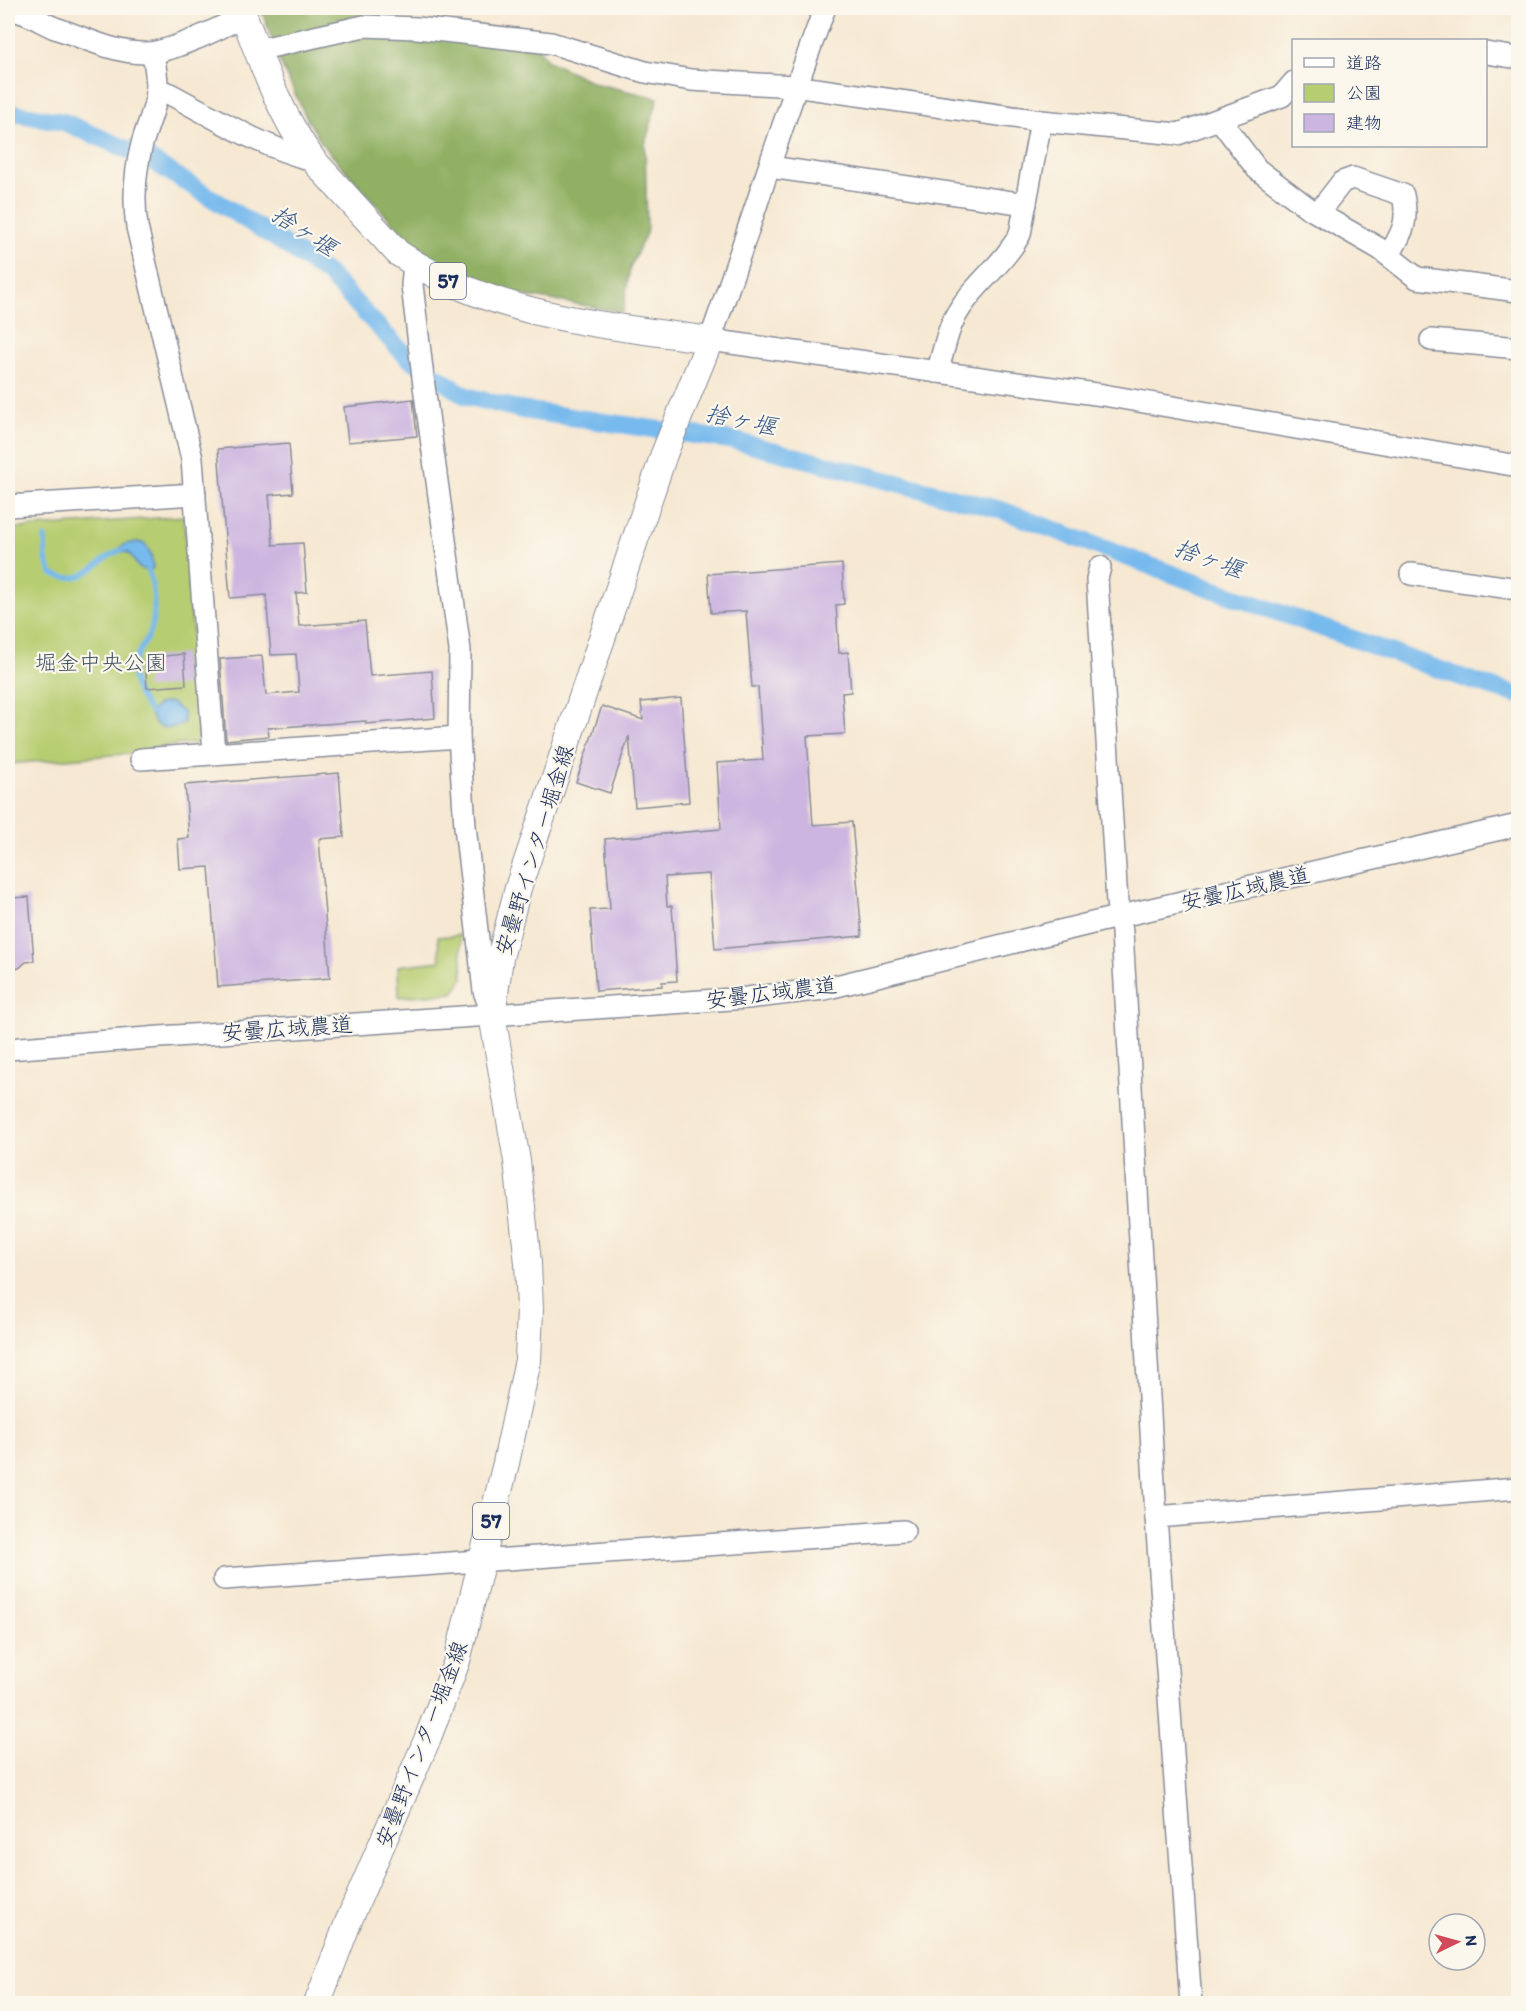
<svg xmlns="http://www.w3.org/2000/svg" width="1526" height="2011" viewBox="0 0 1526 2011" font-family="Itim,'Klee One',sans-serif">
<rect width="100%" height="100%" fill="#fbf7ec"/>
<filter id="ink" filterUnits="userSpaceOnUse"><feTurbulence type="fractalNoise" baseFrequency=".0167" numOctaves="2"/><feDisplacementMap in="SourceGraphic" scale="12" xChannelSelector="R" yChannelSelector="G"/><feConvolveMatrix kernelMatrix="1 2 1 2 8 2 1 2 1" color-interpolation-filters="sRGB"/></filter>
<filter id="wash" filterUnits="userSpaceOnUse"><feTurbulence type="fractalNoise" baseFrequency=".008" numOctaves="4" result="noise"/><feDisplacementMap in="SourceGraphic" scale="24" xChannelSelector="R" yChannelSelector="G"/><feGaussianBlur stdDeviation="1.35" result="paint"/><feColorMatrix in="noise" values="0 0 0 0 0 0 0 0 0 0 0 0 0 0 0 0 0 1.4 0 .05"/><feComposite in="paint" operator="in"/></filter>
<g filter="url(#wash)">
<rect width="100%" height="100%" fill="#f6e8d2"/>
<!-- green -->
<g fill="#b7cd71" stroke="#697e68" stroke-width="1.5">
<path d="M 184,516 L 200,740 L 197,743 L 151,748 L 147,752 L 9,764 L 8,762 L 8,529 Z"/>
<path d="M 460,935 L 463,978 L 453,993 L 399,997 L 398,966 L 440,961 L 438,937 Z"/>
</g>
<!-- forest -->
<path fill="#91b063" stroke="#567060" stroke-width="1.5" d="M 261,8 L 392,8 L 395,32 L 527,33 L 548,61 L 597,84 L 658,98 L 645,144 L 647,231 L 630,268 L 623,312 L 521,295 L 456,271 L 417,250 L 323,145 L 306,117 L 280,62 Z"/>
<!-- water -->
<g fill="#77baed" stroke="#4974a6" stroke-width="1.5">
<path d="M 138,542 L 145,544 L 151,554 L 153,568 L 149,571 L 139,568 L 129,553 L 118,551 C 123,543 129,543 138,542 Z"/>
<path d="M 170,702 L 183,712 L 184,723 C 169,731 154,731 150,712 L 159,704 Z"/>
</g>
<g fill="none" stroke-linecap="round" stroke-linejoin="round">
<!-- stream -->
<g stroke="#77baed" stroke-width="5">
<path d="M 45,538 L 46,560 L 52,574 C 90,588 94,558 124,549"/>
<path d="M 146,565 C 154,581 156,609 152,626 C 147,645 130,655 133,678 C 134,691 143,701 150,712"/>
</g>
<!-- canal -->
<path stroke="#77baed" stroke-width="18" d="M 8,112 L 64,122 L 149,159 L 280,241 L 329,275 L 407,357 L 466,396 L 522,410 L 736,441 L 1001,510 L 1204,586 L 1475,682 L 1518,695"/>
</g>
<g id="blocks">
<!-- building -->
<g fill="#ccb5e0">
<path d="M 413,399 L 417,436 L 348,442 L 344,407 Z"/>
<path d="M 289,443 L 293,493 L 269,495 L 273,545 L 303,543 L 307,592 L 296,593 L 299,626 L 365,621 L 370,676 L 432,671 L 435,718 L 366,724 L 366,721 L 268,728 L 269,736 L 226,740 L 220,659 L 262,656 L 266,695 L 299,692 L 296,654 L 271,655 L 266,595 L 230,598 L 218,449 Z"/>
<path d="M 842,564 L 844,604 L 836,605 L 839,653 L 848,652 L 851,692 L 842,693 L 845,734 L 807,736 L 813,825 L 852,822 L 862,936 L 715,949 L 709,874 L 665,877 L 667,906 L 672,906 L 677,981 L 662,982 L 662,986 L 596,991 L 590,910 L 610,909 L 605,839 L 721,829 L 717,763 L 763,760 L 758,687 L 752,687 L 746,611 L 711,613 L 708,574 Z"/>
<path d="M 184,654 L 186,685 L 147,688 L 145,658 Z"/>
<path d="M 681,698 L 689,802 L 635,807 L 629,736 L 610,793 L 576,782 L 602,706 L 643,720 L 641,702 Z"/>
<path d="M 339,773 L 344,837 L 319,839 L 330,978 L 218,987 L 209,867 L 180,869 L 178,839 L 189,838 L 185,785 Z"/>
<path d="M 29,897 L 34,961 L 26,962 L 19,968 L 8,970 L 8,898 Z"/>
</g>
</g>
</g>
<g filter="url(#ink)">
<use href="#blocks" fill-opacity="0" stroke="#888c98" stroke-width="1.5"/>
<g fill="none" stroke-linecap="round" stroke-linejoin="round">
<!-- minor casing -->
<g stroke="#888c98" stroke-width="24">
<g id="minor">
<path d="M 825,8 C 783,117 750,230 710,340 L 1103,395 L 1518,466"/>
<path d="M 8,11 C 23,9 40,22 55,28 C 83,37 114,53 144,53 C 169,54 220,28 244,16"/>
<path d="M 258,52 L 270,47 L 364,26 L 417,28 L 551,43 L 645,72 L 691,80 L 794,86 L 1041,121 L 1178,134 L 1282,96 L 1294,82"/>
<path d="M 153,53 C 155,67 159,84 156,99 C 153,114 146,129 142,144 C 135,171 133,199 137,227 L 192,459 L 214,753"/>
<path d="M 1486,53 L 1518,58"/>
<path d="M 157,89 L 170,94 C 215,118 263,148 313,160"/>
<path d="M 1220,120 L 1257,169 L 1307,207 L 1380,249 L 1417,278 L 1518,291"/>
<path d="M 770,167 L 1026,204"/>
<path d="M 1318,213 L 1342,182 L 1353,178 L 1403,195 C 1409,223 1402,233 1389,255"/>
<path d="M 414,264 L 412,285 L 424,386 L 460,650 L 459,737 L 465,826 L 484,991 L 491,1011"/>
<path d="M 1431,340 L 1518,348"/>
<path d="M 937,372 C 943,355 946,334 954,319 C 971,286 1003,266 1020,234 L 1041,121"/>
<path d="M 8,506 L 195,494"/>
<path d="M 1100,567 L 1097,579 L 1117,902 L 1122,932 L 1156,1517 L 1191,2004"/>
<path d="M 1411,574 L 1518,589"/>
<path d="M 141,759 L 459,737"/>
<path d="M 8,1049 L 160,1037 L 747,998 L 824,989 L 1121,916 L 1518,825"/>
<path d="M 1156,1517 L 1518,1488"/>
<path d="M 224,1579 L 904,1531"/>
</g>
</g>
<!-- major casing -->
<g stroke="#888c98" stroke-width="28">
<path id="major" d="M 241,8 C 260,59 280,115 313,160 L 398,253 C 494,317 599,324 710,340 L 664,454 L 518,888 L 500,958 L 492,1015 L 517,1161 L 528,1263 L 530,1309 L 528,1360 L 506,1463 L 457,1661 L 427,1740 L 349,1920 L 317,2004"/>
</g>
<!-- minor -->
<use href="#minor" stroke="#fff" stroke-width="21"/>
<!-- major -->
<use href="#major" stroke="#fff" stroke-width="26"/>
</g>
</g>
<g text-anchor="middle" stroke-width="4.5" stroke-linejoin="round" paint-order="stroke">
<!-- shield labels -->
<g fill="#fbf7ec" stroke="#5e6b89" stroke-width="1.5">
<rect x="430" y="263" width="36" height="36" rx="4.5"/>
<rect x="473" y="1503" width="36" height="36" rx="4.5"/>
</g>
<g font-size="21" font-weight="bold" fill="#1b2f5e">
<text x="448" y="288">57</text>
<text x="491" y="1528">57</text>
</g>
<!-- park labels -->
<g font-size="22" fill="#425663" stroke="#fbf7ec">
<text x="101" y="670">堀金中央公園</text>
</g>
<!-- street labels -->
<g font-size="22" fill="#1b2f5e" stroke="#fbf7ec">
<text transform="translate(534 850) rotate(-73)" y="8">安曇野インター堀金線</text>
<text transform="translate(1245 888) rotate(-13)" y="8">安曇広域農道</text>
<text transform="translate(771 992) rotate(-7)" y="8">安曇広域農道</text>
<text transform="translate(287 1028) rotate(-4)" y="8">安曇広域農道</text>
<text transform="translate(421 1744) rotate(-69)" y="8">安曇野インター堀金線</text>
</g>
<!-- water labels -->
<g font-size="24" font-style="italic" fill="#375989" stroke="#fbf7ec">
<text transform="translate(304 231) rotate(33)" y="8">捨ヶ堰</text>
<text transform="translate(741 420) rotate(12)" y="8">捨ヶ堰</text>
<text transform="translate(1209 559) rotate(20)" y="8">捨ヶ堰</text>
</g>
</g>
<!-- margin -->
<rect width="1526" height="2011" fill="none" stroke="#fbf7ec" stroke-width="30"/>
<!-- legend -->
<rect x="1292" y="39" width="195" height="108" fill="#fbf7ec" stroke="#a1a7b3" stroke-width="1.5"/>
<rect x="1304" y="58" width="30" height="9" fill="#ffffff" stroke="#a1a7b3" stroke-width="1.5"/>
<text x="1346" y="69" font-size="18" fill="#1b2f5e">道路</text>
<rect x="1304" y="84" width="30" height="18" fill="#b7cd71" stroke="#a1a7b3" stroke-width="1.5"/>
<text x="1346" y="99" font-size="18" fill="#1b2f5e">公園</text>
<rect x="1304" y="114" width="30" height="18" fill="#ccb5e0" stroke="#a1a7b3" stroke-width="1.5"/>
<text x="1346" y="129" font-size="18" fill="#1b2f5e">建物</text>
<!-- north arrow -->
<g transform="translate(1457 1942) rotate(85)"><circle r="28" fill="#fbf7ec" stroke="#a1a7b3" stroke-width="1.5"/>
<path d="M0-4.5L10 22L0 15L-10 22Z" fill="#d1495b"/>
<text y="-9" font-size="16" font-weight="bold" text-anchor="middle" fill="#1b2f5e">N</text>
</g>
</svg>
